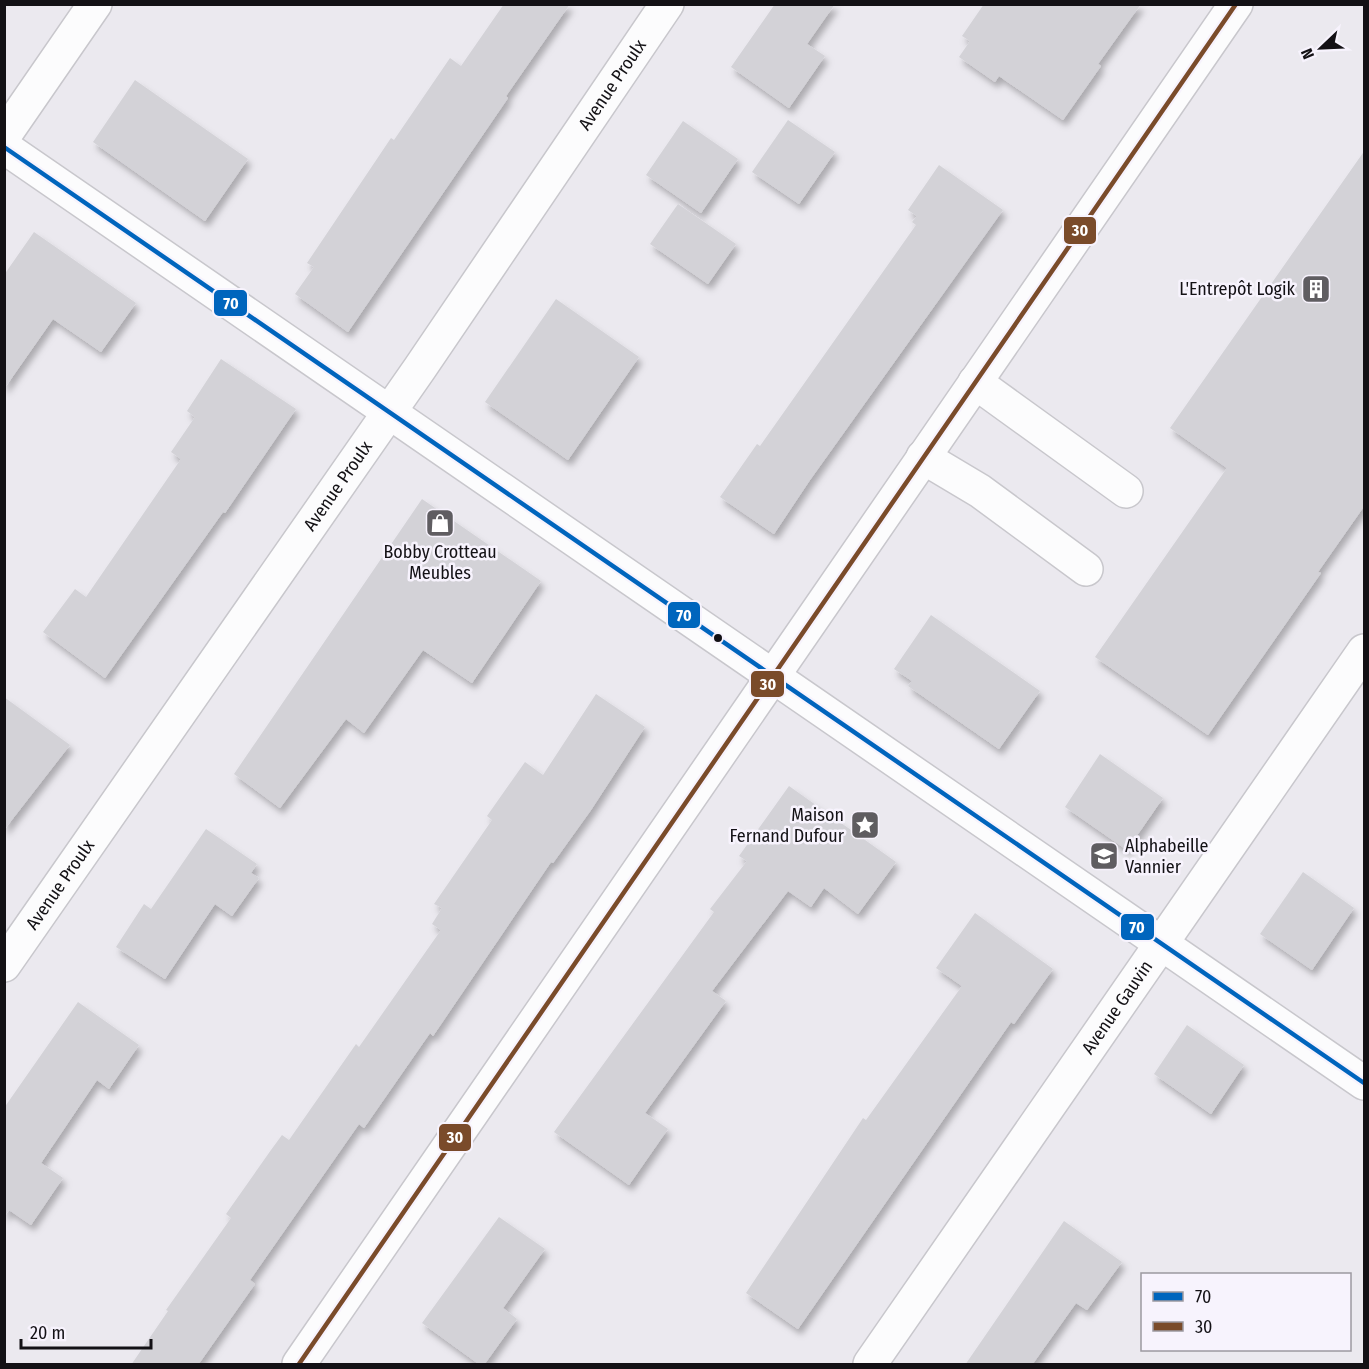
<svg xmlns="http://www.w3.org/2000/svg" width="1369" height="1369" viewBox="0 0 1369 1369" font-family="'Fira Sans Condensed',sans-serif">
<defs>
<filter id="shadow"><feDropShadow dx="3.5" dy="6" stdDeviation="3" flood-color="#0004"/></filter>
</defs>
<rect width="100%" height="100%" fill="#ebe9ef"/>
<!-- building -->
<g fill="#d3d2d7" filter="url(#shadow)">
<path d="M 504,4 L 570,4 L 506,96 L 508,98 L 348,332 L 295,294 L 314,267 L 307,263 L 391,138 L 394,140 L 450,58 L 461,66 Z"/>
<path d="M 775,4 L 835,4 L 807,44 L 825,56 L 789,108 L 731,67 Z"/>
<path d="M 984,4 L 1141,4 L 1098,64 L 1101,66 L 1063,120 L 999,76 L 995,82 L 959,57 L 970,41 L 962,36 Z"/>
<path d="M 135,80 L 248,159 L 205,221 L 93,142 Z"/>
<path d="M 788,120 L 835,152 L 799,204 L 752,172 Z"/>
<path d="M 683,121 L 738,159 L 701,213 L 646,175 Z"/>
<path d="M 1365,150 L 1365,505 L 1318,572 L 1321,573 L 1208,735 L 1095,657 L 1227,468 L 1170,428 Z"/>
<path d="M 939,165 L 1003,210 L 810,480 L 774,534 L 720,497 L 757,444 L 760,446 L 916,225 L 912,222 L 917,216 L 908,210 Z"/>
<path d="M 678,204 L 736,244 L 708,284 L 650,244 Z"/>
<path d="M 34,232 L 136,303 L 101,352 L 53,319 L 4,389 L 4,275 Z"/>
<path d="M 556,299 L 639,357 L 568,460 L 485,402 Z"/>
<path d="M 221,359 L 296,409 L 225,513 L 223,512 L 105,678 L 43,632 L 75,589 L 86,597 L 181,459 L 171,452 L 195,417 L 187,411 Z"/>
<path d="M 422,499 L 541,581 L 472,683 L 423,650 L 364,733 L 346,719 L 280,808 L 234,774 Z"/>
<path d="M 931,615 L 1040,691 L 999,749 L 908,686 L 912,681 L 894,669 Z"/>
<path d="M 596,694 L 645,727 L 591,810 L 553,863 L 551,862 L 433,1036 L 430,1033 L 364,1128 L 359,1124 L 250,1280 L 255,1284 L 198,1365 L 131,1365 L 168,1311 L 166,1310 L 231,1218 L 226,1214 L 271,1150 L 282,1135 L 289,1140 L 356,1044 L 359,1047 L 441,930 L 432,924 L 442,908 L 434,904 L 492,820 L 487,816 L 525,762 L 543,775 Z"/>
<path d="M 4,697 L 70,745 L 4,830 Z"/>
<path d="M 1100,754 L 1163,798 L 1127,850 L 1065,807 Z"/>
<path d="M 789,786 L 896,862 L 858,914 L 824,888 L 811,907 L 788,891 L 712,991 L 726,1001 L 645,1113 L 668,1129 L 629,1185 L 554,1132 L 714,912 L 710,909 L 747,861 L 739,856 Z"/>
<path d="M 206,829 L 257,864 L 251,873 L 259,878 L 232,916 L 215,904 L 165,979 L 116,947 L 144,904 L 151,909 Z"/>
<path d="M 1303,872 L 1354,908 L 1312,970 L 1260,934 Z"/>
<path d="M 975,913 L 1053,969 L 1014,1024 L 1011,1022 L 798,1329 L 746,1293 L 863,1118 L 866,1120 L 962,986 L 936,968 Z"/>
<path d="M 78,1002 L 139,1045 L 109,1089 L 97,1080 L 41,1163 L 63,1178 L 31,1225 L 9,1210 L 4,1217 L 4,1108 Z"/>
<path d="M 1187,1025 L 1244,1065 L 1211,1114 L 1154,1074 Z"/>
<path d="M 499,1217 L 545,1249 L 503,1308 L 517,1319 L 484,1365 L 480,1365 L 422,1323 Z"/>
<path d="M 1064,1221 L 1122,1262 L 1087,1310 L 1076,1303 L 1032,1365 L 965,1365 Z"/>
</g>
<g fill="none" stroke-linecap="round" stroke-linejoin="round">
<!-- minor casing -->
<g stroke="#c8c7cc" stroke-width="36">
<g id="minor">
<path d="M 4,136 L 95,4"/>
<path d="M 4,147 L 1364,1083"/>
<path d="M 975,382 L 1126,491"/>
<path d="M 923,457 L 980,491 L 1086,569"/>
<path id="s1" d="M 4,965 L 420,368 L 667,4"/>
<path d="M 299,1364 L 1236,4"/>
<path id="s2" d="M 870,1364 L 1364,651"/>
</g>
</g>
<!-- minor -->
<use href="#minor" stroke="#fcfcfd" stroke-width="33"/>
<!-- bus-1 casing -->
<g stroke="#f7f3fd" stroke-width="9">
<path id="bus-1" d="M 4,147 L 1364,1083"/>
</g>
<!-- bus-2 casing -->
<g stroke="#f7f3fd" stroke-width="9">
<path id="bus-2" d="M 299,1364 L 1236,4"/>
</g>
<!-- bus-1 -->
<use href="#bus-1" stroke="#0065bd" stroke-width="4.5"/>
<!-- bus-2 -->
<use href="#bus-2" stroke="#7a4b2a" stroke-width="4.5"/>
</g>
<!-- icons -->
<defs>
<g id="building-square" transform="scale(1.5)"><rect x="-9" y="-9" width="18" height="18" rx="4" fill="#5f5d61" stroke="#f7f3fd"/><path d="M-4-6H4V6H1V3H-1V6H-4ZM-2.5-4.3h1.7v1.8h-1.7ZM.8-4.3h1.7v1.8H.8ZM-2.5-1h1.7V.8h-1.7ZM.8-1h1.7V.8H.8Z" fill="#fff"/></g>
<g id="shop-square" transform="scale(1.5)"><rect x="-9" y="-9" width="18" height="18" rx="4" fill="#5f5d61" stroke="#f7f3fd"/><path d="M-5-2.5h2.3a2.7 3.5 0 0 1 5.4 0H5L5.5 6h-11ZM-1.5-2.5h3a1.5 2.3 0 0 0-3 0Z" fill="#fff"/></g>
<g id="sight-square" transform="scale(1.5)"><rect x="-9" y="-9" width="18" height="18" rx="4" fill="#5f5d61" stroke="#f7f3fd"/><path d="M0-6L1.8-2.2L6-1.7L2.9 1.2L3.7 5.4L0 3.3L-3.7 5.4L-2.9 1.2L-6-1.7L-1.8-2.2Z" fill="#fff"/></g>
<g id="school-square" transform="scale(1.5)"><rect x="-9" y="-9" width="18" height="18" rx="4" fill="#5f5d61" stroke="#f7f3fd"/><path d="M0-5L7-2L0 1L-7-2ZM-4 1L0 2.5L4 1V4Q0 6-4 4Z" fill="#fff"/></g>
</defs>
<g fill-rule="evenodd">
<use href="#building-square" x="1316" y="289"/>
<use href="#shop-square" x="440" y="523"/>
<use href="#sight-square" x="865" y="825"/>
<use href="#school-square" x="1104" y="856"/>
</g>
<!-- markers -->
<circle fill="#131115" stroke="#f7f3fd" stroke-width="2" cx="718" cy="638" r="5"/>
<g text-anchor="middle" stroke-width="5" stroke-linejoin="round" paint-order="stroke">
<!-- street labels -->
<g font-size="18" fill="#131115" stroke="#f7f3fd">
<text dy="6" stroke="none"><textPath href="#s1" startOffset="1070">Avenue Proulx</textPath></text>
<text dy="6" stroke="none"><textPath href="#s1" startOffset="584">Avenue Proulx</textPath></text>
<text dy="6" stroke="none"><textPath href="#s1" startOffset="98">Avenue Proulx</textPath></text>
<text dy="6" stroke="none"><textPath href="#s2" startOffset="434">Avenue Gauvin</textPath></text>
</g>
<!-- poi labels -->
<g font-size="18" fill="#131115" stroke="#f7f3fd" text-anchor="end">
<text x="1295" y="295">L'Entrepôt Logik</text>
<text x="440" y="558" text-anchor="middle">Bobby Crotteau<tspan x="440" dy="21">Meubles</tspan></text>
<text x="844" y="821">Maison<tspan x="844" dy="21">Fernand Dufour</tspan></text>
<text x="1125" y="852" text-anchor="start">Alphabeille<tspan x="1125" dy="21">Vannier</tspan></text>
</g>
</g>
<g stroke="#f7f3fd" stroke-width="2">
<rect x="1063" y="216" width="34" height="29" rx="6" fill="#7a4b2a"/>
<rect x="213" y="289" width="35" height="28" rx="6" fill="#0065bd"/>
<rect x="667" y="601" width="34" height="28" rx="6" fill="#0065bd"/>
<rect x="750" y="670" width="35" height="28" rx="6" fill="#7a4b2a"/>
<rect x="1120" y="913" width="35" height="28" rx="6" fill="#0065bd"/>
<rect x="438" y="1123" width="34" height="29" rx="6" fill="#7a4b2a"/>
</g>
<g font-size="16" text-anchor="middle" font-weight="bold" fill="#fff">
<text x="1080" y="236">30</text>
<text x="231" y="309">70</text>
<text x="684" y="621">70</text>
<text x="768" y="690">30</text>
<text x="1137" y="933">70</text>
<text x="455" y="1143">30</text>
</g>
<!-- border -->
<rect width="1369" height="1369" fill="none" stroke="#131115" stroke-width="12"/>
<!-- legend -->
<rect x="1141" y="1273" width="210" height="78" fill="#f7f3fd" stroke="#9c99a0" stroke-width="1.5"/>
<rect x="1153" y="1292" width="30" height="9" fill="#0065bd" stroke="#9c99a0" stroke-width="1.5"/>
<text x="1195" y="1303" font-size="18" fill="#131115">70</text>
<rect x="1153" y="1322" width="30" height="9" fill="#7a4b2a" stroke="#9c99a0" stroke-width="1.5"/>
<text x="1195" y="1333" font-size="18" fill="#131115">30</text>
<!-- north arrow -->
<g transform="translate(1321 48) rotate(247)" stroke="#f7f3fd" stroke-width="4.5" paint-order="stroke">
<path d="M0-4.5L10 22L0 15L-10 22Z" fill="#131115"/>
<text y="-9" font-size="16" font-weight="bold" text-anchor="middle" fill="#131115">N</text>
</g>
<!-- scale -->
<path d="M21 1339v9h130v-9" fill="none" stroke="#131115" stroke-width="3"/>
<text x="30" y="1339" font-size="18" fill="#131115" stroke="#f7f3fd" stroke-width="4.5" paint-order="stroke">20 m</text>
</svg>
